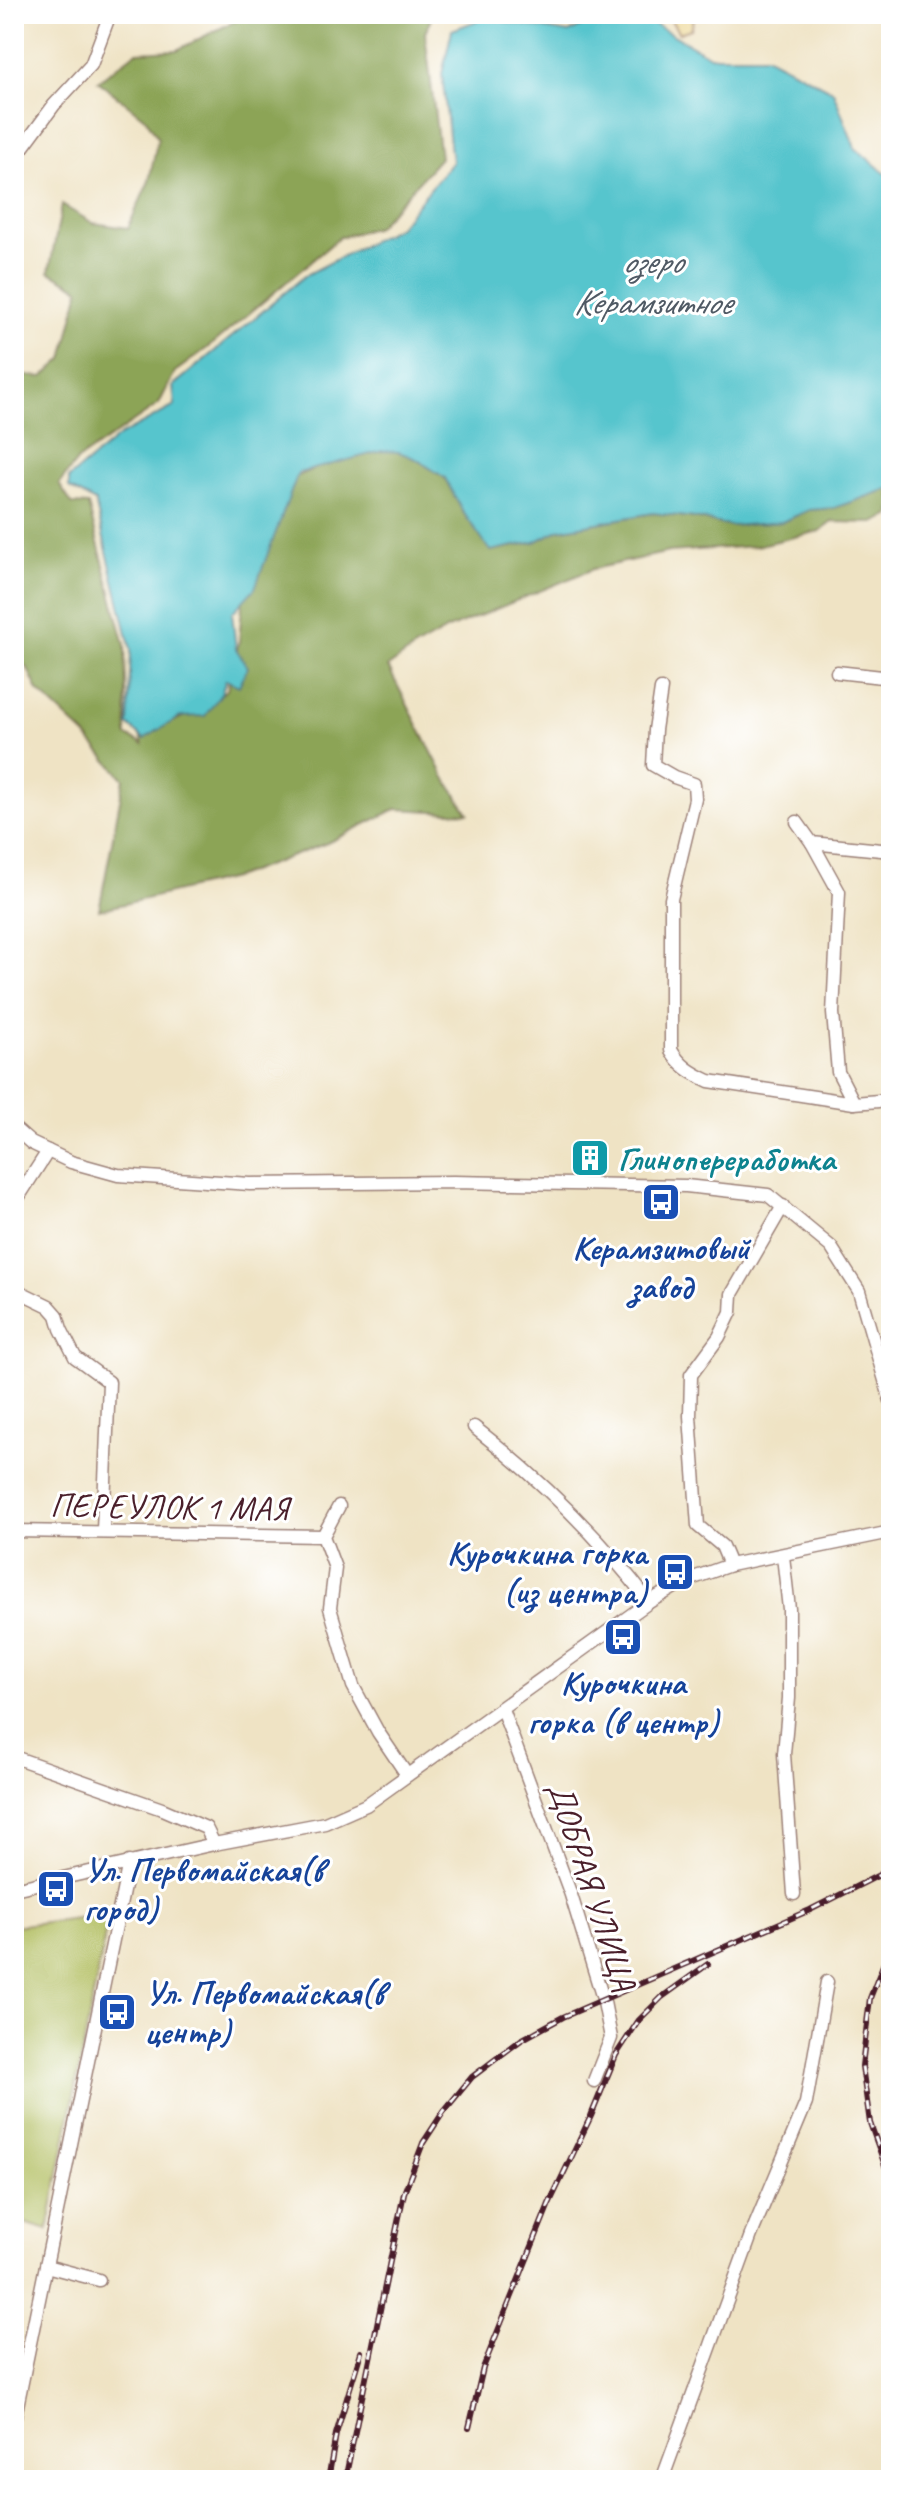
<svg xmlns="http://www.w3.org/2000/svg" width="905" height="2494" viewBox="0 0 905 2494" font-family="Caveat,sans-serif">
<rect width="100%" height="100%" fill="#fff"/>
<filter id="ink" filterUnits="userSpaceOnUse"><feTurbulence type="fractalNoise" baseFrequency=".0125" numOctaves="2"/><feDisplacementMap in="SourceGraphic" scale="16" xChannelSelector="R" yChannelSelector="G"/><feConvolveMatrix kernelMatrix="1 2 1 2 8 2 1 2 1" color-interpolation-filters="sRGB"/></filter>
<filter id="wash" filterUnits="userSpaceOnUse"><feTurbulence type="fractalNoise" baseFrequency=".006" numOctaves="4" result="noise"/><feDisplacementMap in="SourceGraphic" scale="32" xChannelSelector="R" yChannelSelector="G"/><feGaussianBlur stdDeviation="1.8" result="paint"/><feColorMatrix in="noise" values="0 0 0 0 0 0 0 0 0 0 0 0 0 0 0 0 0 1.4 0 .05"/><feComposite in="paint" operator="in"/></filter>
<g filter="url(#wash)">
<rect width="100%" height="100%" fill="#efe3c4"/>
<!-- green -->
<path fill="#b1bd5f" stroke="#7e6e45" stroke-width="2" d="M 109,1914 L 48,2230 L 14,2220 L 14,1926 Z"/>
<!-- forest -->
<path fill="#8ca456" stroke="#6b6240" stroke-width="2" d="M 249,14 L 433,14 L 425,33 L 440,158 L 377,227 L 340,237 L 214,343 L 175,372 L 159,404 L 78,460 L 59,484 L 72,504 L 88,505 L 125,645 L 127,736 L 143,744 L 137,727 L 170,723 L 200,709 L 227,690 L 239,641 L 245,571 L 289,480 L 329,462 L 382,451 L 399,451 L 416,459 L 445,478 L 463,512 L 491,551 L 535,542 L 558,530 L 653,513 L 695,518 L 730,526 L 782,522 L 809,510 L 834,508 L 891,488 L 891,515 L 874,523 L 832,522 L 820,531 L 756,546 L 669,552 L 593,569 L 448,629 L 416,647 L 388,667 L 444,776 L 468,813 L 396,809 L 327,843 L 237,877 L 99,910 L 124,779 L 85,735 L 38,691 L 27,667 L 14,666 L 14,375 L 43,377 L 63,359 L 80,289 L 49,272 L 62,205 L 93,223 L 128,228 L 149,181 L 158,138 L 146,119 L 98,81 L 136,52 L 177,50 Z"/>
<!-- sand -->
<path fill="#eeda9e" stroke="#9c7c64" stroke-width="2" d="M 663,14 L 683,14 L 694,19 L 691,29 L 679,33 L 669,17 Z"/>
<!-- water -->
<path fill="#57c5cd" stroke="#50727c" stroke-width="2" d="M 604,14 L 637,14 L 710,56 L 766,56 L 833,91 L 855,148 L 891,178 L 891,488 L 834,508 L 809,510 L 782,522 L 730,526 L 695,518 L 653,513 L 558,530 L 535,542 L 490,551 L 463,512 L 445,478 L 416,459 L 399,452 L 382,451 L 298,473 L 255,588 L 232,613 L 236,649 L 248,667 L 239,686 L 226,680 L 221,694 L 205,716 L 180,717 L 144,739 L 128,725 L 131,650 L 95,502 L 69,488 L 69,478 L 119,436 L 175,406 L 173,386 L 306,275 L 399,227 L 452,162 L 442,74 L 452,30 L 484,18 L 569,33 Z"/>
</g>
<g filter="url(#ink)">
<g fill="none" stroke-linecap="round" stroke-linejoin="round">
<!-- minor casing -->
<g stroke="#9c8178" stroke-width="15">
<g id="minor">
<path d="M 14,159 L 54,105 L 91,65 L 110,14"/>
<path d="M 837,672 L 891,678"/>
<path d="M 661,689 L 655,730 L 653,765 L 674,777 L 694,784 L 695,799 L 671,899 L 671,1050 C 680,1066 692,1073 709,1081 L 854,1103 L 891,1100"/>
<path d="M 797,822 L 812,843 L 891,851"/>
<path d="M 812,843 L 839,892 L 833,1013 L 838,1072 L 854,1103"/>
<path d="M 14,1128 L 31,1143 L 71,1162 L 118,1175 L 250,1184 L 453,1182 L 686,1186 L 768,1195 L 831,1247 L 859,1291 L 891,1401"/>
<path d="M 14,1204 L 48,1151"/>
<path d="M 14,1289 L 49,1306 L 57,1315 L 61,1329 L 75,1357 L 109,1382 L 103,1531"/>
<path d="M 474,1427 C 539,1478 599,1536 649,1602"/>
<path d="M 339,1506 L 323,1536 L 335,1568 L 330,1608 L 353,1686 L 378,1732 L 407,1775"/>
<path d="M 14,1531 L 323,1536"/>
<path d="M 783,1556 L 789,1609 L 789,1698 L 784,1754 L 794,1894"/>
<path d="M 730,1565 L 722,1546 L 698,1526 L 690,1416 L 691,1375 L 719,1337 L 731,1312 L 732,1294 L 783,1206"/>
<path d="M 502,1709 L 571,1895 L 604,2002 L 611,2038 L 594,2081"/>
<path d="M 14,1757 L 162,1809 L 206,1828 L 214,1844"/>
<path d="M 14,1889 L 214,1844 L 325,1823 L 366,1805 L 649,1602 L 685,1581 L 730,1565 L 891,1532"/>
<path d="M 46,2266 L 99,2280"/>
<path d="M 14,2421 L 129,1862"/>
<path d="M 662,2480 L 751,2235 L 806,2103 L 827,1982"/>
</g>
</g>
<!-- minor -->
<use href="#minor" stroke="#fff" stroke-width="12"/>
<!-- rail casing -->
<g stroke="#4a1f2b" stroke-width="6">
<g id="rail">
<path d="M 891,1945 L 870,1998 L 862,2066 L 870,2123 L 891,2182"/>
<path d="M 469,2428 L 483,2368 L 549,2204 L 591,2116 L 616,2055 L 639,2020 L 662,1997 L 708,1964"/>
<path d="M 328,2480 L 336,2434 L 361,2352"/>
<path d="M 345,2480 L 404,2193 L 423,2143 L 444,2111 L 472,2077 L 521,2040 L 563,2017 L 810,1910 L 891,1869"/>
</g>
</g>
<!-- rail -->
<use href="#rail" stroke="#fff" stroke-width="3" stroke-dasharray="9" stroke-linecap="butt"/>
</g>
</g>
<!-- icons -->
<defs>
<g id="building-square" transform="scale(2)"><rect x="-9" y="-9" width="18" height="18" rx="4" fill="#0f9aa8" stroke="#fff"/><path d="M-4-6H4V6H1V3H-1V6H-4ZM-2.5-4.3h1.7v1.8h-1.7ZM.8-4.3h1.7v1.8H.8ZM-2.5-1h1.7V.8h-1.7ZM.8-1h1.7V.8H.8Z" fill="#fff"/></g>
<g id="bus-square" transform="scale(2)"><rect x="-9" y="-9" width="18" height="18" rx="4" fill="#1a4fb4" stroke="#fff"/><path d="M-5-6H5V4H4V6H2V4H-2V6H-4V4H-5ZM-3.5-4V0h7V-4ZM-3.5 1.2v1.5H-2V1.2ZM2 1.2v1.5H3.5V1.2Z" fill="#fff"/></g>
</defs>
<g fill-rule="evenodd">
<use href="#building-square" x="590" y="1158"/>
<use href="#bus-square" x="661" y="1202"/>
<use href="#bus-square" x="675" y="1572"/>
<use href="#bus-square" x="623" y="1637"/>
<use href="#bus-square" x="56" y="1889"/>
<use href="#bus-square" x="117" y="2012"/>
</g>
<g text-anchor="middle" stroke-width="6" stroke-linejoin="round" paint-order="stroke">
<!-- culture labels -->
<g font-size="34" font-weight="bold" fill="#0d838f" stroke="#fff" text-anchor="start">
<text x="618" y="1170">Глинопереработка</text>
</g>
<!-- transit labels -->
<g font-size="34" font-weight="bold" fill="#164399" stroke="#fff">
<text x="661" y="1259">Керамзитовый<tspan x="661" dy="39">завод</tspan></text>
<text x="647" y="1564" text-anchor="end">Курочкина горка<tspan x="647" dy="39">(из центра)</tspan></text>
<text x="623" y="1694">Курочкина<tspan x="623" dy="39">горка (в центр)</tspan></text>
<text x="84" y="1881" text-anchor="start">Ул. Первомайская(в<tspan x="84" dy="39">город)</tspan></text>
<text x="145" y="2004" text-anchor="start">Ул. Первомайская(в<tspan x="145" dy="39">центр)</tspan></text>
</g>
<!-- street labels -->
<g font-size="34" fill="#4a1f2b" stroke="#fff">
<text transform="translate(169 1506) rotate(1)" y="12">ПЕРЕУЛОК 1 МАЯ</text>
<text transform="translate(593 1886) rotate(72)" y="12">ДОБРАЯ УЛИЦА</text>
</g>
<!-- water labels -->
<g font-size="36" font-style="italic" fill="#4f5964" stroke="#fff">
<text x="652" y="273">озеро<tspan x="652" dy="41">Керамзитное</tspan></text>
</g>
</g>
<!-- margin -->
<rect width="905" height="2494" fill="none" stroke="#fff" stroke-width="48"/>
</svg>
